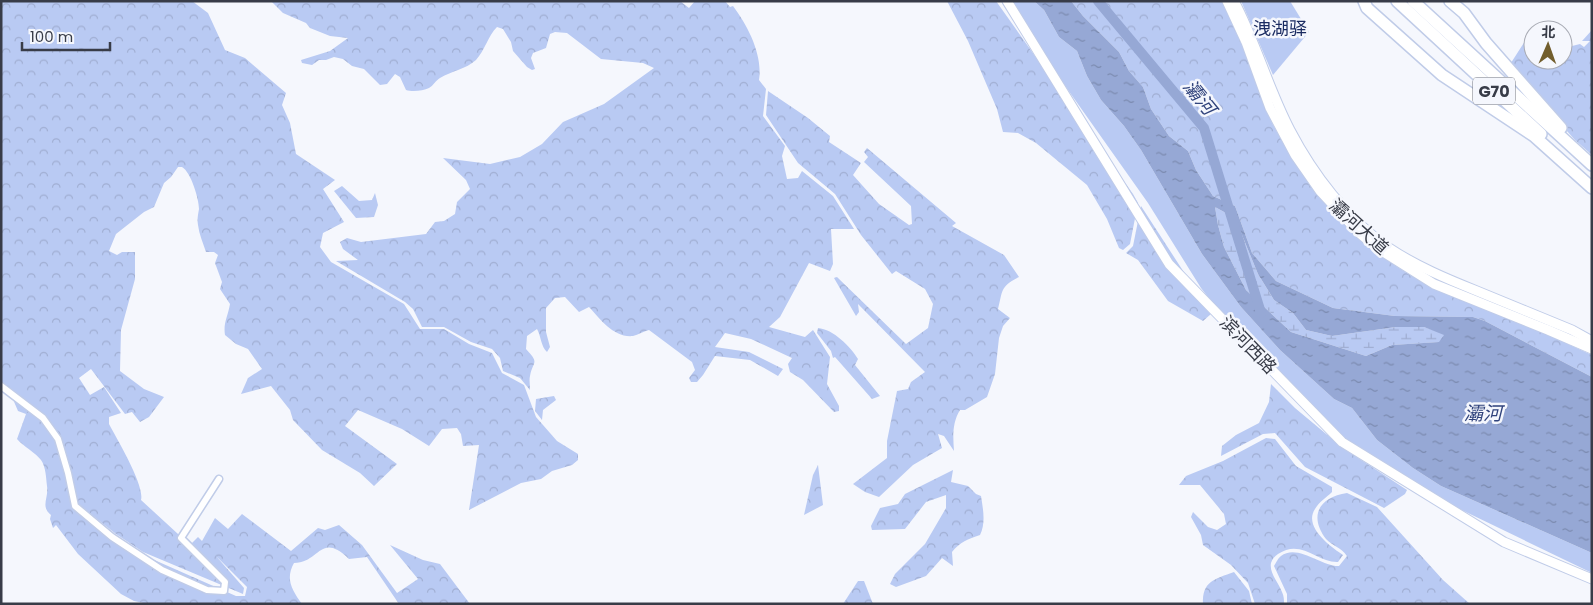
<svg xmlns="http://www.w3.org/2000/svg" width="1593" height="605" viewBox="0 0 1593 605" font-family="Poppins,'Noto Sans SC',sans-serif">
<defs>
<pattern id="forest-crowns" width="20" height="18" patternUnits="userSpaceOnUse" patternTransform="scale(1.25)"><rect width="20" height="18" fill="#b9caf3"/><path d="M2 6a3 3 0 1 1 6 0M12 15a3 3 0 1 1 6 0" fill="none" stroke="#a0aed2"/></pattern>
<pattern id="wetland-marsh" width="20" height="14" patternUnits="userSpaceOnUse" patternTransform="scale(1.25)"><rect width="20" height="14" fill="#b9caf3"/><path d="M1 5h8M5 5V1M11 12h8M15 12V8" fill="none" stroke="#a0aed2"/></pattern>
<pattern id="water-ripples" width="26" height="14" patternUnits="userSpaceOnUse" patternTransform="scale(1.25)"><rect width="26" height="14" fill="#96a8d5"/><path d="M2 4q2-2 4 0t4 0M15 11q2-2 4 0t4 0" fill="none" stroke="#7b8aaf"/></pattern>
</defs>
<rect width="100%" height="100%" fill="#f5f7fd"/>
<!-- forest -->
<g fill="url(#forest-crowns)">
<path d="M 1,1 L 192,1 L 208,13 L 225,50 L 245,58 L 286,93 L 282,105 L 290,123 L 296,154 L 335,180 L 323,189 L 344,222 L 323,233 L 320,247 L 331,262 L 404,304 L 420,329 L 444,329 L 469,344 L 492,353 L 502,373 L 524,385 L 536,417 L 557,441 L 578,454 L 578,460 L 572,465 L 552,471 L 541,479 L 521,483 L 469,510 L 479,445 L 463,446 L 461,434 L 457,428 L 442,429 L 429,446 L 402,429 L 358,410 L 345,426 L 397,464 L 374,486 L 360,473 L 322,450 L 293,420 L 290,410 L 271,386 L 241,394 L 248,378 L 262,369 L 248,349 L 236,344 L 225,335 C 223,323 228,316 230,304 L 220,289 L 222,282 L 215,263 L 218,255 L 214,252 L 206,252 C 203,243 199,234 198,225 C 197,219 198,215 199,209 C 199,199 191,172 182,167 L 178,167 L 171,177 L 164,183 L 154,207 L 144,212 L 116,234 L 109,251 L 117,255 L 122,252 L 135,252 L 135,279 L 121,330 L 120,371 L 144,389 L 164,397 L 149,417 L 140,422 L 132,412 L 125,414 L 91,369 L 79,378 L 90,395 L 104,387 L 121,413 L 109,417 L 109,424 C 117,439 145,486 141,500 L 190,545 L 198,537 L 202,541 L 215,518 L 228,529 L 242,514 L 291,551 L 318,528 L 325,530 L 339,525 L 362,545 L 397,593 L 418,579 L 390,545 L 423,560 L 440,564 L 470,604 L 399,604 L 367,557 L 349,559 C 320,531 320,563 294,563 C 285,579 292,590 302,604 L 148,604 L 134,601 L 121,594 L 78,554 L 56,525 L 53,528 L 50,519 L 51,515 C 40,506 49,498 47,486 C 46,478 46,467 41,460 C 36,453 23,446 17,439 L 26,414 L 18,411 L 12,397 L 38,418 L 55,438 L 79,510 L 143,555 L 236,596 L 245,596 L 247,587 L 216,556 L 244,588 L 243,594 L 143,552 L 116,534 L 78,504 L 64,450 L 40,415 L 1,388 Z"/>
<path d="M 271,1 L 680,1 L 689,8 L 695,1 L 725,1 L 730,7 L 733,6 C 748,26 763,55 759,80 L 766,89 L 763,116 L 785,146 L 782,156 L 787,179 L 798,178 L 802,171 L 833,196 L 854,229 L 831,229 L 833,264 L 830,271 L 809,263 L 780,317 L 769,327 L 805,337 L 813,330 L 830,357 L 827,384 L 839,406 L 839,411 L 834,412 L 803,380 L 790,372 L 788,364 L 792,358 L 751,339 L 725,333 L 715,347 L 749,352 L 783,369 L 778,376 L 750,360 L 715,356 L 703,375 L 697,382 L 691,382 L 689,378 L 695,370 L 692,362 L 649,330 C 644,331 638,335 633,336 C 614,338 601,320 589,307 L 579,312 L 565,297 L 555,298 L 546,308 L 546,332 L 550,347 L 547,352 C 541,347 541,336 537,329 L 527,336 L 526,349 C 540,364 533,360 530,376 C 529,380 530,385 530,390 L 520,378 L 503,371 L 500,358 L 492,349 L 471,342 L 444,327 L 422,327 L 413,309 L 405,302 L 336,261 L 358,260 L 343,249 L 340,242 L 347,238 L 361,242 L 426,234 L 435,222 L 444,221 L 455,214 L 457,202 L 470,189 L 466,180 L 443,158 L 490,164 L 520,157 L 542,144 L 563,122 L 604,104 L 654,68 L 643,63 L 601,59 L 567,33 L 555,32 L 550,34 L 546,48 L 533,53 L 531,58 L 535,69 L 532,70 L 527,67 L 513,51 L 511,42 L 503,29 L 497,27 C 488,36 485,50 476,60 C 466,69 452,71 440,78 C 436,80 433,86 429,88 C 423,91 412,92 406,90 L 400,77 L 395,74 L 387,84 L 380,85 L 364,69 L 352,66 L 343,59 L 334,57 L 326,60 L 319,60 L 312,65 L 302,63 L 301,60 L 330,51 L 348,38 L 330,36 L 310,28 L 306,23 L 283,13 Z"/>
<path d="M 947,1 L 996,1 L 1133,194 L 1138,203 L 1130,244 L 1123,250 L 1119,248 L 1107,219 L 1087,185 L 1036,143 L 1018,133 L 1003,132 L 997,109 L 968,41 Z"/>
<path d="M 1071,1 L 1222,1 C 1239,32 1250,67 1263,99 C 1267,109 1270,121 1276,130 C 1307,184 1346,233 1399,268 C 1431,289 1466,301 1502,315 C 1532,327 1562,341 1592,355 L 1592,377 L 1485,321 L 1473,317 L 1395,316 L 1333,308 L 1276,281 L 1252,253 L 1235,206 L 1213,196 L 1196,170 L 1188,151 L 1169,136 L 1151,109 L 1143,87 L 1129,71 L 1119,52 L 1083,16 Z"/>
<path d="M 1592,30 L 1592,155 L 1575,140 L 1509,66 L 1527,38 L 1533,43 L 1533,60 L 1563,60 L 1563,53 L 1572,46 L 1580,44 L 1584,47 L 1590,41 L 1582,41 Z"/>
<path d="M 768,91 L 808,118 L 830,136 L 829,142 L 861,163 L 853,175 L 879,204 L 909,225 L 912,224 L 911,206 L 864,162 L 868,157 L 864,152 L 867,148 L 956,223 L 952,226 L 1004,255 L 1019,277 C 1000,287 1003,290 998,309 L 1010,318 L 1003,326 L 999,338 L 995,374 L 987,397 L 965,410 L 960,410 C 952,423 953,437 954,451 L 944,436 L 938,434 L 942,448 L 913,465 L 879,497 L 865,492 L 853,484 L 887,458 L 887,441 L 897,391 L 908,389 L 911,382 L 925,372 L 858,304 L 859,312 L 856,316 L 834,278 L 837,277 L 906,344 L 928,328 L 933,304 L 925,289 L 896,271 L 892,274 L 861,235 L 835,194 L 798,163 L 766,115 Z"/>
<path d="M 342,186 L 359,201 L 372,200 L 375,193 L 378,205 L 374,217 L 356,218 L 334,191 Z"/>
<path d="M 1141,206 L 1211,314 L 1203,321 L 1168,301 L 1138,260 L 1126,253 L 1133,246 Z"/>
<path d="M 818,328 C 833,329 851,347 858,359 L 855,365 L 880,396 L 872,399 L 835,357 L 833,358 L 831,351 L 817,333 Z"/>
<path d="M 1271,384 L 1295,408 L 1343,448 L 1407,490 L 1405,494 L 1384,508 L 1305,467 L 1275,433 L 1263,434 L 1221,456 L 1222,446 L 1236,435 L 1259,423 L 1269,402 Z"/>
<path d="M 554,396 L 556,400 L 543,410 L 542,420 L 535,411 L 536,399 Z"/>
<path d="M 1266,438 L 1275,439 L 1296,466 L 1332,487 L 1332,492 C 1327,497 1319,502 1315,509 C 1303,527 1331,547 1343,555 L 1338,562 C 1318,563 1301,538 1278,554 C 1275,556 1272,559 1271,563 C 1269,573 1279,583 1282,592 C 1284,596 1284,600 1284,604 L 1255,604 L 1248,583 L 1231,565 L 1203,545 L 1201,535 L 1191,517 L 1193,512 L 1208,527 L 1217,530 L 1226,524 L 1224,514 L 1200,485 L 1179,485 L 1186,476 L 1223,461 Z"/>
<path d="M 818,465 L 823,505 L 804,515 L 813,475 Z"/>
<path d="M 953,470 L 951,482 L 968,486 L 976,494 L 981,496 C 983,509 986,523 980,535 C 968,539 960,542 952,552 L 953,566 L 942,558 L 926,576 L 896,587 L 890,584 L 895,574 L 925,544 L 946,508 L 946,495 L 926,502 L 905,529 L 872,530 L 871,526 L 880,508 L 898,504 L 905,494 Z"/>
<path d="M 1347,493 L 1377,507 L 1443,580 L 1470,604 L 1287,604 L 1287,594 L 1274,566 C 1276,563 1278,558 1281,556 C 1297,543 1323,567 1339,566 L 1347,556 C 1341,547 1332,546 1326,539 C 1308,515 1320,497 1347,493 Z"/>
<path d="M 1234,572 L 1249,591 L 1252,604 L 1203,604 C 1202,581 1215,579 1234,572 Z"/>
<path d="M 858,581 L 864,581 L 873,604 L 843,604 Z"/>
</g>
<!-- wetland -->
<path fill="url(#wetland-marsh)" d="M 1215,207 L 1235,218 L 1258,274 L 1274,300 L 1293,313 L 1306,330 L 1332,336 L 1396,327 L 1424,327 L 1445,334 L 1440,342 L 1392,345 L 1366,356 L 1291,332 L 1246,290 L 1224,247 L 1218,225 Z"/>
<!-- park -->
<g fill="#b9caf3">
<path d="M 1005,1 L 1034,1 L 1044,10 L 1059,37 L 1077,51 L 1087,76 L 1101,100 L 1124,126 L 1141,150 L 1202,254 L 1241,307 L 1280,350 L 1334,399 L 1352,408 L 1377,440 L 1413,468 L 1441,486 L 1592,553 L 1592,573 L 1443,501 L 1391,471 L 1343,437 L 1252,353 L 1201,288 L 1148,203 Z"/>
<path d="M 1241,1 L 1290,1 L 1309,32 L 1273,75 Z"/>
</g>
<!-- water -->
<path fill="url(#water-ripples)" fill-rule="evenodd" d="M 1034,1 L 1071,1 L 1083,16 L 1119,52 L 1129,71 L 1143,87 L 1151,109 L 1169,136 L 1188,151 L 1196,170 L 1213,196 L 1235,206 L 1252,253 L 1276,281 L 1333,308 L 1395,316 L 1473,317 L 1485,321 L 1592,377 L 1592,553 L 1441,486 L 1413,468 L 1377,440 L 1352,408 L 1334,399 L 1280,350 L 1241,307 L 1202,254 L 1141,150 L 1124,126 L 1101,100 L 1087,76 L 1077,51 L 1059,37 L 1044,10 ZM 1215,207 L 1235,218 L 1258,274 L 1274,300 L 1293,313 L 1306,330 L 1332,336 L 1396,327 L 1424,327 L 1444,335 L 1439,342 L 1392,345 L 1366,356 L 1291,332 L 1246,290 L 1224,247 L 1218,225 Z"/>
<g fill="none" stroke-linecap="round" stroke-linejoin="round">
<!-- river -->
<path stroke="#96a8d5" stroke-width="10" d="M 1098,1 L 1204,128 L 1261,313"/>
<!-- street casing -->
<g stroke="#c0cce8" stroke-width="9">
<path id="street" d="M 1,386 L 43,418 L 58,439 L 68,473 L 75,506 L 112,537 L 162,570 L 207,590 L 224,591 L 225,582 L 181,538 L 219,479"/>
</g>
<!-- secondary casing -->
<g stroke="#c0cce8" stroke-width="11">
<g id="secondary">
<path d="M 1007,1 L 1169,264 L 1342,442 L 1504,542 L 1592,579"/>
<path d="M 1227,1 L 1246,42 L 1270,108 L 1295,155 L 1320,191 L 1358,232 L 1377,248 L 1434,284 L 1548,330 L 1592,349"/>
<path d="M 1234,1 C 1256,42 1268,88 1290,130 C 1313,174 1347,219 1389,248 C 1416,266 1447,279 1477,291 C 1509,304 1540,317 1572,330 L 1592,341"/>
</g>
</g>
<!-- highway casing -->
<g stroke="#c0cce8" stroke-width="14">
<g id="highway">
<path d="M 1364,1 L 1367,8 L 1442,75 L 1534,136 L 1592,188"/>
<path d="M 1397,1 L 1541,134"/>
<path d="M 1413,1 L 1592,165"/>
<path d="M 1450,1 L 1464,13 L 1486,43 L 1561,128"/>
</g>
</g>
<!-- street -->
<use href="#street" stroke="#fff" stroke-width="6"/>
<!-- secondary -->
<use href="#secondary" stroke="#fff" stroke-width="9"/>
<!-- highway -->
<use href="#highway" stroke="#fff" stroke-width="11"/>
</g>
<g text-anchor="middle" stroke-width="5" stroke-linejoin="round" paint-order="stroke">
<!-- shield labels -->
<rect fill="#f5f7fd" stroke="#71747e" stroke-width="1" x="1473" y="77.5" width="42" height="27" rx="4"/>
<g font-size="16" font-weight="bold" fill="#383c48">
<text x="1494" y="97">G70</text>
</g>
<!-- park labels -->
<g font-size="18" fill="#1a2b61" stroke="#f5f7fd">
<text x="1280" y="35">洩湖驿</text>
</g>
<!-- street labels -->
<g font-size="18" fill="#383c48" stroke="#f5f7fd">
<text transform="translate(1359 227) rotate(42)" y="6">灞河大道</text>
<text transform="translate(1248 345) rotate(46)" y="6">滨河西路</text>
</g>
<!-- water labels -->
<g font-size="19" font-style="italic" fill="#30437c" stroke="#f5f7fd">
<text transform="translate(1200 97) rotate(51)" y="7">灞河</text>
<text x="1483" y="420">灞河</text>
</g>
</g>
<!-- border -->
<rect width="1593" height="605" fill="none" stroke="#383c48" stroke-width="5"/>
<!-- north arrow -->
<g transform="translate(1548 45) rotate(2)"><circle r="24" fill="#f5f7fd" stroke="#a9acb5"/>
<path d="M0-4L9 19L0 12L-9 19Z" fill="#725e2d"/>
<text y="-8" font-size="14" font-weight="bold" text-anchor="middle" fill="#383c48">北</text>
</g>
<!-- scale -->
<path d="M22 42v8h88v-8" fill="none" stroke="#383c48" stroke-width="2.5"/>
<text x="30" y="42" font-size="15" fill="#383c48" stroke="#f5f7fd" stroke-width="4" paint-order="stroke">100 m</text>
</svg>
